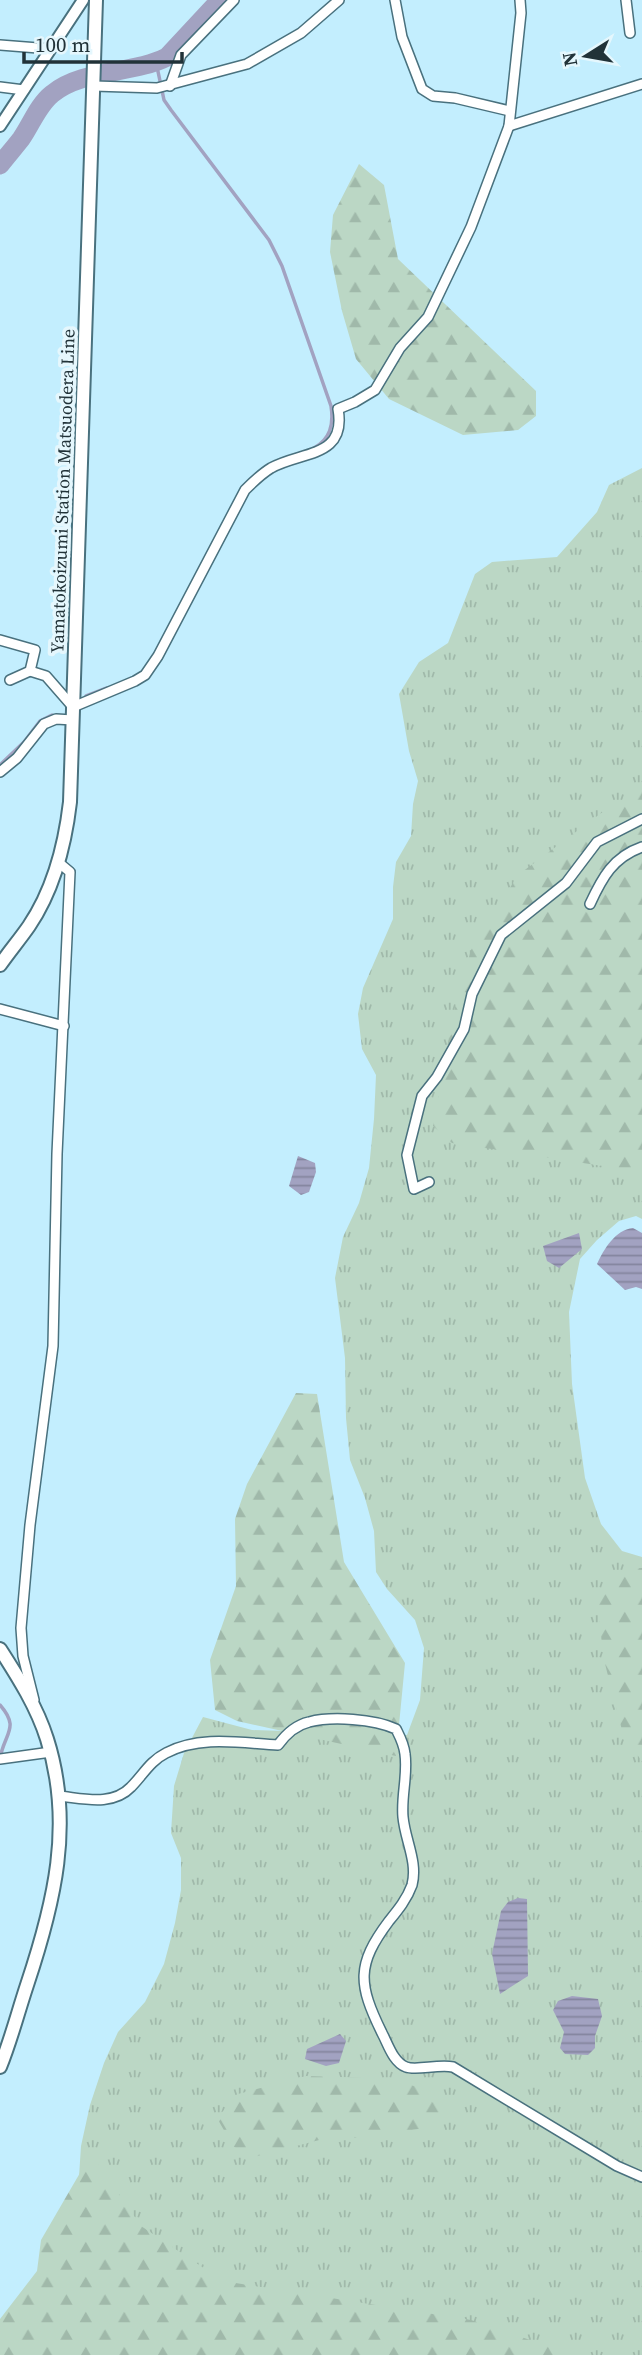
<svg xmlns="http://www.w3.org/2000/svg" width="642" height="2355" viewBox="0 0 642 2355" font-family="'Source Serif 4',serif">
<defs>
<pattern id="grass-tufts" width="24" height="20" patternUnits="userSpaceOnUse" patternTransform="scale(1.75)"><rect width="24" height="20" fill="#bbd7c5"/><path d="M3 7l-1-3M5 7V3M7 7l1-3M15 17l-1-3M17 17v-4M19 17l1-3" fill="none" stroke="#a0b9aa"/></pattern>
<pattern id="forest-firs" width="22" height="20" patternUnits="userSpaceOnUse" patternTransform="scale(1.75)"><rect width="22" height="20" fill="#bbd7c5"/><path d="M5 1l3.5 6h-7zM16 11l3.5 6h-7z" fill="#a0b9aa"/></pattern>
<pattern id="water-rules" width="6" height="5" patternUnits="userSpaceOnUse" patternTransform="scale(1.75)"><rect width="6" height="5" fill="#a2a2c1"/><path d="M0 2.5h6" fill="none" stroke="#84859e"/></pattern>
</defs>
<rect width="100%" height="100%" fill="#c3eefe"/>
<!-- grass -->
<path fill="url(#grass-tufts)" d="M 642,468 L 642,1219 L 636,1216 L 619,1221 L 597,1240 L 580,1259 L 569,1312 L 572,1384 L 585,1478 L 601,1524 L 622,1551 L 642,1557 L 642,2355 L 510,2355 L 74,2253 L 81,2146 L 90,2105 L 104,2063 L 118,2032 L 145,2002 L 164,1964 L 175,1923 L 181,1890 L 181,1858 L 171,1833 L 174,1786 L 184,1753 L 203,1717 L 252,1730 L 407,1735 L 420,1700 L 424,1648 L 415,1620 L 387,1589 L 376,1572 L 374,1531 L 365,1498 L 350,1460 L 346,1418 L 345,1358 L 335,1278 L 343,1237 L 359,1203 L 369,1168 L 374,1119 L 376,1075 L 362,1049 L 358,1014 L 363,988 L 393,919 L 393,887 L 396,862 L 411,836 L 413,804 L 418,781 L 409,751 L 399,694 L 419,662 L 448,643 L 475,574 L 492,562 L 557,557 L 597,512 L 609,485 Z"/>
<!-- forest -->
<g fill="url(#forest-firs)">
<path d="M 359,164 L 384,185 L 398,259 L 536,391 L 536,416 L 518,430 L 463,435 L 389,399 L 356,359 L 342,311 L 330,252 L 333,215 Z"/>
<path d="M 642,790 L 642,1172 L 452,1143 L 433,1126 L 453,1015 L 471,950 L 518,875 L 612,805 Z"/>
<path d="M 296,1393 L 317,1394 L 344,1562 L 405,1663 L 396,1756 L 237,1721 L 215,1710 L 210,1660 L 236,1586 L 235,1519 L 247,1484 Z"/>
<path d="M 642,1568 L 642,1761 L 624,1738 L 604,1660 L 596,1595 L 627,1569 Z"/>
<path d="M 306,2076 L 394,2079 L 459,2102 L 439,2126 L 333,2141 L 323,2139 L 250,2158 L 233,2146 L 217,2118 L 238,2094 Z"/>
<path d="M 91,2154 L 141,2226 L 223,2281 L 471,2320 L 574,2355 L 0,2355 L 0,2319 L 37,2271 L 41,2240 Z"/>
</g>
<!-- water -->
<g fill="url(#water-rules)">
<path d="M 298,1156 L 315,1163 L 316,1172 L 309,1192 L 301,1195 L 289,1186 Z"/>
<path d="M 633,1228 L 642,1233 L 642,1289 L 636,1287 L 625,1290 L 597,1264 C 604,1249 615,1230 633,1228 Z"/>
<path d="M 579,1233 L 582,1249 L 559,1268 L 547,1261 L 543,1246 Z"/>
<path d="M 518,1898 L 527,1899 L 528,1976 L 500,1994 L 492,1954 L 501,1911 L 508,1902 Z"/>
<path d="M 572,1996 L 598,1999 L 602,2016 L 595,2036 L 595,2048 L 588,2055 L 565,2054 L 560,2048 L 564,2032 L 553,2010 L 558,2001 Z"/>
<path d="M 340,2034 L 346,2041 L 339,2063 L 326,2066 L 305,2059 L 307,2049 Z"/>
</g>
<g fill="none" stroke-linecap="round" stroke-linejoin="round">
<!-- stream -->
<g stroke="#a2a2c1" stroke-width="3.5">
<path d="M 156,62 L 164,100 L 171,110 L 269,240 L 282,266 L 331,406 C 334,425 330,439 314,448"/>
<path d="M 86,696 L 107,688"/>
<path d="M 0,765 L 24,742 L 40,721 L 52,715"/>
<path d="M 0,1705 C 20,1728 5,1732 0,1758"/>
</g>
<!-- river -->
<path stroke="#a2a2c1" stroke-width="19" d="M 0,165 C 7,156 14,148 21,139 C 31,125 38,105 52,94 C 82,69 134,74 167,57 L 220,0"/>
<!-- minor casing -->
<g stroke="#49717e" stroke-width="12">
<g id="minor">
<path d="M 395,0 L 402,37 L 422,89 L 433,96 L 455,98 L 510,111"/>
<path d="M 626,0 L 630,33"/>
<path d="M 0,45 L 51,49"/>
<path d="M 94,86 L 157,88 L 247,64 L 301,33 L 339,0"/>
<path d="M 170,86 L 181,55 L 234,0"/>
<path d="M 0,87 L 24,90"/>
<path d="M 509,126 L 642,84"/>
<path d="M 0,640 L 35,650 L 30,671 L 10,680"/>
<path d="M 30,671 L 46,676 L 73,707 L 135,681 L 145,675 L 158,656 L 245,490 C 253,482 261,474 271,468 C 301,451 347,458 338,409 L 355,402 L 375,390 L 400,348 L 428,317 L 471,227 L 509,126 L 521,13 L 520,0"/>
<path d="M 0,772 L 17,758 L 44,724 L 56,719 L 73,720"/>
<path d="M 590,904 C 602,878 613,857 642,847"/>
<path d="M 0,1009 L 64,1026"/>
<path d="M 429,1182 L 414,1189 L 407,1155 L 422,1096 L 437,1077 L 464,1029 L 472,994 L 501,935 L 566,883 L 597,842 L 642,819"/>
<path d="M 34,1700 L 23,1656 L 21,1628 L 30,1525 L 53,1346 L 57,1154 L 70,872 L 58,862"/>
<path d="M 0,1759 L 51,1752"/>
<path d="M 58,1796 C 82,1798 112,1807 131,1787 C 143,1775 150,1761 166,1753 C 200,1735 241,1743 278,1745 C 286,1734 296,1725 309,1722 C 332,1716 374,1719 396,1729 C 400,1737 404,1744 405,1754 C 408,1775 401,1796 403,1817 C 405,1840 418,1862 412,1885 C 407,1899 398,1910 389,1921 C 356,1965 358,1984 382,2033 C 388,2044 393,2062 406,2067 C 416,2071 438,2064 453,2067 L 617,2166 L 642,2177"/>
</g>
</g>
<!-- tertiary casing -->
<g stroke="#49717e" stroke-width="14">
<path id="tertiary" d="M 0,126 L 83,0"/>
</g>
<!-- secondary casing -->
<g stroke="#49717e" stroke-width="16">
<g id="secondary">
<path d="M 0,965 C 9,952 20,939 29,926 C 54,889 65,845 70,802 L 96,0"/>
<path d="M 0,1649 C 18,1677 37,1707 47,1739 C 74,1824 54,1904 27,1985 C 18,2012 11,2040 0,2067"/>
</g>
</g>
<!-- minor -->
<use href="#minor" stroke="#fff" stroke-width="9"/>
<!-- tertiary -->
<use href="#tertiary" stroke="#fff" stroke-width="10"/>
<!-- secondary -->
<use href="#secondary" stroke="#fff" stroke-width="12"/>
</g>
<g text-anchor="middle" stroke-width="7" stroke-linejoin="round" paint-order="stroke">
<!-- street labels -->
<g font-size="18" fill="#213238" stroke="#e5f7fd">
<text transform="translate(63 491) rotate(-88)" y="6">Yamatokoizumi Station Matsuodera Line</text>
</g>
</g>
<!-- north arrow -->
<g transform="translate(586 56) rotate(259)" stroke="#e5f7fd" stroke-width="5" paint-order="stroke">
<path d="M0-5L12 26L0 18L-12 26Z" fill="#213238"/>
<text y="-10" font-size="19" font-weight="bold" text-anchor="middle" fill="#213238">N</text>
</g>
<!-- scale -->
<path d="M24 52v10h158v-10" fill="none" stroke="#213238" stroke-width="3.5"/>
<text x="35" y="52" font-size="21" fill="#213238" stroke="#e5f7fd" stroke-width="5" paint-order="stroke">100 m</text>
</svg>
